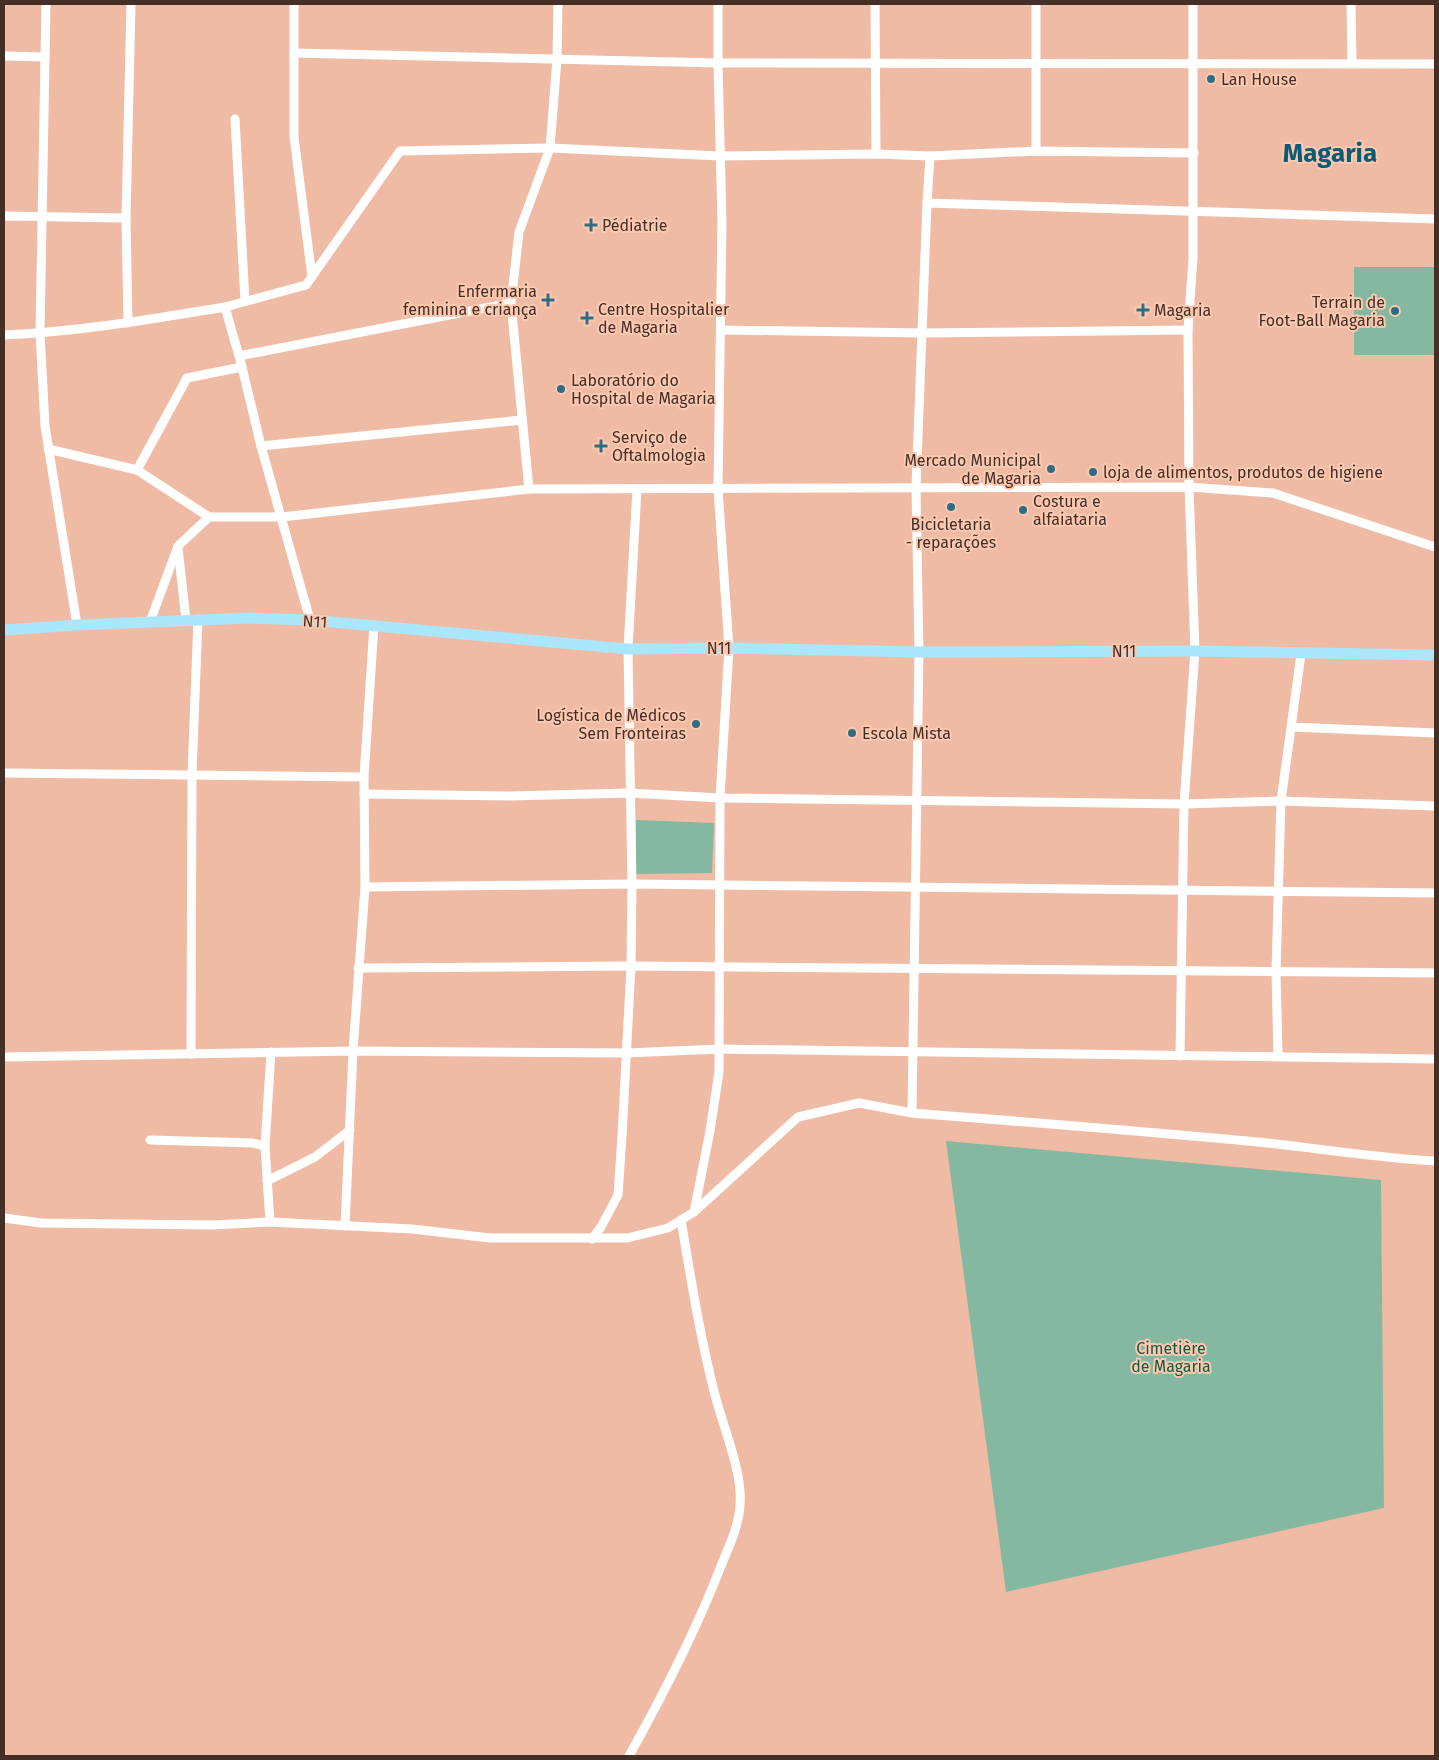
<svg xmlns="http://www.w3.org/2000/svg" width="1439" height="1760" viewBox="0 0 1439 1760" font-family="'Fira Sans',sans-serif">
<rect width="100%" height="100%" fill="#f0bba4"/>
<!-- green -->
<g fill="#85b8a1">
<rect x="1354" y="267" width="81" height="88"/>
<path d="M 636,820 L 714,823 L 712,873 L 636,874 Z"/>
<path d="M 946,1141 L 1381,1180 L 1384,1508 L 1006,1592 Z"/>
</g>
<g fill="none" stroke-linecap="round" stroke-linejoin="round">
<!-- minor -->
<g stroke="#fff" stroke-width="9">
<path d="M 46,4 L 40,333 L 45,426 L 77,625"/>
<path d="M 294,4 L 294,137 L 312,277"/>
<path d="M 558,4 L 557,59 L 550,148 L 720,156 L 876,154 L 930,156 L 1036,151 L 1194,153"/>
<path d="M 875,4 L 876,154"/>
<path d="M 1351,4 L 1352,64"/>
<path d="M 294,53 L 718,63 L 1435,64"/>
<path d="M 4,56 L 45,57"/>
<path d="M 235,119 L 245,301"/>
<path d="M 1036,151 L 1036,4"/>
<path d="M 927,203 L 930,156"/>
<path d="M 4,216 L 126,218"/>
<path d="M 225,307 L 306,285 L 400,151 L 550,148 L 519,232 L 511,303 L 529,489"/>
<path d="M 128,323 L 126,218 L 131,4"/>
<path d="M 721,330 L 923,333 L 1188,330"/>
<path d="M 4,335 C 78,332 152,319 225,307 L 241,363 L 261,446 L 310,620"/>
<path d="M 239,356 L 511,303"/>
<path d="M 261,446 L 522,420"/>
<path d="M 48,449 L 137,470 L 187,378 L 242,367"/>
<path d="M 137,470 L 209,517"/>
<path d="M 178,548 L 186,620"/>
<path d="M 150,622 L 178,546 L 209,517 L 282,517 L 529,489 L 1189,487 L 1273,493 L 1435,547"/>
<path d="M 1292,727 L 1435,733"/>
<path d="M 4,773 L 364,777"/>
<path d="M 364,794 L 509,796 L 629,793 L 720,798 L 1184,804 L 1281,801 L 1435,806"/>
<path d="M 365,887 L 632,884 L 1435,893"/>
<path d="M 358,968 L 631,966 L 1435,973"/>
<path d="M 191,1054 L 192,774 L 198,619"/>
<path d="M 1180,1056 L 1184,804 L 1195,651 L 1189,487 L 1188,330 L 1193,258 L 1193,4"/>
<path d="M 1278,1056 L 1276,971 L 1281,801 L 1301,654"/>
<path d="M 4,1057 L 353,1051 L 627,1053 L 719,1049 L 1435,1059"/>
<path d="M 912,1113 L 919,652 L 916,487 L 927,203 L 1435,219"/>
<path d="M 150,1140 L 253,1143 L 265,1146"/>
<path d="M 267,1181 L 315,1157 L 350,1130"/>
<path d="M 694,1212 L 710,1131 L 719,1072 L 720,798 L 729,648 L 718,489 L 722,222 L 718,63 L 718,4"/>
<path d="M 4,1218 L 41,1223 L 213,1225 L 270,1222 L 412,1229 L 490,1238 L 627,1238 L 668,1228 L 694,1212 L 798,1117 L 859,1103 L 912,1113 C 1027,1122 1143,1131 1258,1142 C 1317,1148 1376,1158 1435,1161"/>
<path d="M 270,1222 L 265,1146 L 271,1052"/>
<path d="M 345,1226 L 353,1051 L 365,887 L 364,777 L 374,625"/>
<path d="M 592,1239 L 601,1227 L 618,1195 L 622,1136 L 631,966 L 632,884 L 628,649 L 637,489"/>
<path d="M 629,1756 C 663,1695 696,1631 721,1566 C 729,1546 739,1526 740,1505 C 743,1473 723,1426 715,1395 C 700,1337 691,1279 681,1220"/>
</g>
<!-- major -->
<path stroke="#aae6fc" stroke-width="11" d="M 4,630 L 77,625 L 250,618 L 310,620 L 628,649 L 729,648 L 919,652 L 1195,651 L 1435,655"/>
</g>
<!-- markers -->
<g fill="#306d83" stroke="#fdc8b0" stroke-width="2">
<circle cx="1211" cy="79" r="5"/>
<path d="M588.5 217.5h5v5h5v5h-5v5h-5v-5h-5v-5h5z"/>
<path d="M545.5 292.5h5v5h5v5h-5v5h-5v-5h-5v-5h5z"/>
<path d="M1140.5 302.5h5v5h5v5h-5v5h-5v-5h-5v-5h5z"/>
<circle cx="1395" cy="311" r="5"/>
<path d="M584.5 310.5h5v5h5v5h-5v5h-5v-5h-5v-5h5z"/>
<circle cx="561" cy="389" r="5"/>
<path d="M598.5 438.5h5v5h5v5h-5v5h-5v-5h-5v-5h5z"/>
<circle cx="1051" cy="469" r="5"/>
<circle cx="1093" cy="472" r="5"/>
<circle cx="951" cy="507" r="5"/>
<circle cx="1023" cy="510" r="5"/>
<circle cx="696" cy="724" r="5"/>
<circle cx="852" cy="733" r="5"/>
</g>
<g text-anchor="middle" stroke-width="4" stroke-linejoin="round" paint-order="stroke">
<!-- poi labels -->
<g font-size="16" fill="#442f26" stroke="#fdc8b0" text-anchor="start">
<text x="1221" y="85">Lan House</text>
<text x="602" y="231">Pédiatrie</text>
<text x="537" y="297" text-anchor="end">Enfermaria<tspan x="537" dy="18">feminina e criança</tspan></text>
<text x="1385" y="308" text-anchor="end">Terrain de<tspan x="1385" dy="18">Foot-Ball Magaria</tspan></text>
<text x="598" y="315">Centre Hospitalier<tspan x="598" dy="18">de Magaria</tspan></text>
<text x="1154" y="316">Magaria</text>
<text x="571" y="386">Laboratório do<tspan x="571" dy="18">Hospital de Magaria</tspan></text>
<text x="612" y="443">Serviço de<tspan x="612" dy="18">Oftalmologia</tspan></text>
<text x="1041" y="466" text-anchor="end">Mercado Municipal<tspan x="1041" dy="18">de Magaria</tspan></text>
<text x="1103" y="478">loja de alimentos, produtos de higiene</text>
<text x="1033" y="507">Costura e<tspan x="1033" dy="18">alfaiataria</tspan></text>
<text x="951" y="530" text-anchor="middle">Bicicletaria<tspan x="951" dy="18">- reparações</tspan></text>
<text x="686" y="721" text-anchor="end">Logística de Médicos<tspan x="686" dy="18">Sem Fronteiras</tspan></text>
<text x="862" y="739">Escola Mista</text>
</g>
<!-- street labels -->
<g font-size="16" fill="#442f26" stroke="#fdc8b0">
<text transform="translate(315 621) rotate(4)" y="6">N11</text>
<text x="719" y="654">N11</text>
<text x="1124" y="657">N11</text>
</g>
<!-- park labels -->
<g font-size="16" fill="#105a41" stroke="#fdc8b0">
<text x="1171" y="1354">Cimetière<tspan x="1171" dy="18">de Magaria</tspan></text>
</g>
<!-- town labels -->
<g font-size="26" font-weight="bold" fill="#0a5b74" stroke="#fdc8b0">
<text x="1330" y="162">Magaria</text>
</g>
</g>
<!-- border -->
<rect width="1439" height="1760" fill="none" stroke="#442f26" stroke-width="10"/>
</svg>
